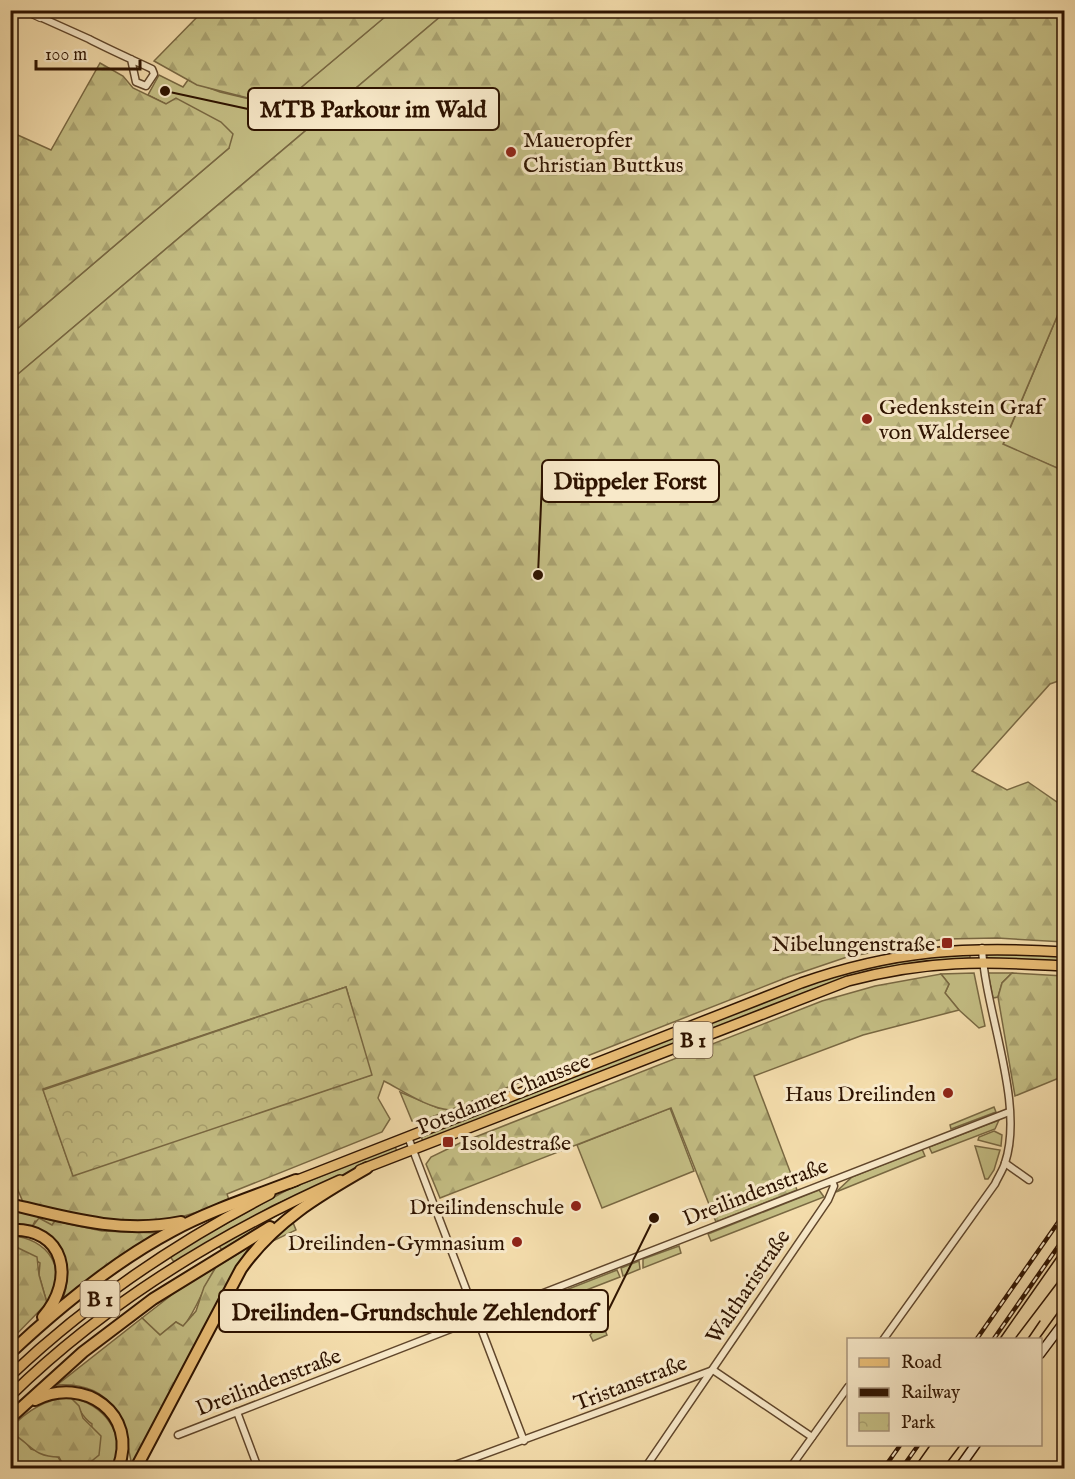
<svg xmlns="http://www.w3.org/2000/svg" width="1075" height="1479" viewBox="0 0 1075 1479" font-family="'IM FELL English',serif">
<defs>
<pattern id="forest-firs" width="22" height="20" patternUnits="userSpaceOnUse" patternTransform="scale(1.5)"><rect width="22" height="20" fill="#c4be84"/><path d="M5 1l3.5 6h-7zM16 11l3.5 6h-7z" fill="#a9a270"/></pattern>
<pattern id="park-crowns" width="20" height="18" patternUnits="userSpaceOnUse" patternTransform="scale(1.5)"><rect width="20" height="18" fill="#c4be84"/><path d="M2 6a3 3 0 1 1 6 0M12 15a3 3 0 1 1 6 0" fill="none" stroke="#a9a270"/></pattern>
</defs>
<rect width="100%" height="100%" fill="#f4ddac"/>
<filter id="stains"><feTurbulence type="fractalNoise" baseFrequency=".00333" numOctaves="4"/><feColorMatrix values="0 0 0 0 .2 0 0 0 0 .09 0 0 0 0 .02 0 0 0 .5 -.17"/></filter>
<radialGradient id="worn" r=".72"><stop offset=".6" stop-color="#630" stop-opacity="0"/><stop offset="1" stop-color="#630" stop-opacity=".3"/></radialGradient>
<!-- grass -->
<g fill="#c4be84" stroke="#796842" stroke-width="1.5">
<path d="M 392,11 L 447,11 L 11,380 L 11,334 L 229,148 L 166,104 L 148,95 L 159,75 L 183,87 L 188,80 L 220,92 L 279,106 Z"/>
<path d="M 1064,300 L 1064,471 L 1003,445 Z"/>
<path d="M 987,951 L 1064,955 L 1064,963 L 987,958 Z"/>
<path d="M 970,952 L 970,958 L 895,966 L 827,984 L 423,1142 L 421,1136 L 831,976 L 888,961 Z"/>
<path d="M 974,973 L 985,1026 L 979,1028 L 959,1010 L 945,993 L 949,984 L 941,974 Z"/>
<path d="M 988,973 L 1012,973 L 1002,983 L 998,997 L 993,998 Z"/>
<path d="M 400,1092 L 438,1108 L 450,1110 L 419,1122 L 412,1121 Z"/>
<path d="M 994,1107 L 996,1112 L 951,1129 L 950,1125 Z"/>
<path d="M 670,1108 L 694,1171 L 602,1208 L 577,1145 Z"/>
<path d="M 999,1120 L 995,1129 L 932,1153 L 929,1147 Z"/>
<path d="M 994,1131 L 1002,1135 L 1001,1146 L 978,1140 L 979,1137 Z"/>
<path d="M 395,1146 L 397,1152 L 272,1206 L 174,1262 L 169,1255 L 287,1190 Z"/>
<path d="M 975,1146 L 1000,1150 L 994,1170 L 988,1179 L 985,1179 Z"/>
<path d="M 922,1149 L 925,1156 L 836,1192 L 852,1177 Z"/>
<path d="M 340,1189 L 292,1220 L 296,1230 L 273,1241 L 269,1239 L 291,1218 Z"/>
<path d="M 819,1190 L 824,1197 L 711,1241 L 708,1234 Z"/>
<path d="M 10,1209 L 55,1221 L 52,1225 L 35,1221 L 32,1227 L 11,1224 Z"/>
<path d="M 285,1210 L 222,1250 L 218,1245 Z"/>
<path d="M 11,1236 C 47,1237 71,1271 47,1303 L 39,1275 L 40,1263 L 11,1246 Z"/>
<path d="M 679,1246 L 681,1253 L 643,1268 L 643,1259 Z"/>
<path d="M 639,1261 L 640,1269 L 623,1276 L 621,1268 Z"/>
<path d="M 216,1267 C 203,1287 198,1308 183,1327 L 176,1322 L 160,1335 L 142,1318 L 178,1290 Z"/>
<path d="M 617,1270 L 620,1277 L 527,1313 L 525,1306 Z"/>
<path d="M 70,1397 C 104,1405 127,1432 113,1468 L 83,1468 L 89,1465 L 92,1424 C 81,1417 79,1406 70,1397 Z"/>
<path d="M 11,1433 L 22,1438 L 31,1449 L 58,1457 L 65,1468 L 19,1468 L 11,1454 Z"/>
</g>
<!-- forest -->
<g fill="url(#forest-firs)" stroke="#796842" stroke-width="1.5" fill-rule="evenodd">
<path d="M 204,10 L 392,10 L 392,11 L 279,106 L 197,85 L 154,61 Z"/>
<path d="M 447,11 L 1064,11 L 1064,300 L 1003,444 L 1064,471 L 1064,679 L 1050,684 L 972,771 L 1007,790 L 1028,782 L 1064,807 L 1064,942 L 997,938 L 945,939 L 847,957 L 788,977 L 450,1110 C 425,1107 405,1092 384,1081 L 378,1098 L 390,1119 L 382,1132 L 227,1194 L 229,1200 C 203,1210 176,1221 148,1223 C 105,1225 64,1212 23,1202 L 11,1174 L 11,380 ZM 346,987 L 371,1075 L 73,1175 L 43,1089 Z"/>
<path d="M 100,63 L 123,76 L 133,88 L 166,104 L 176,98 L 221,122 L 233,134 L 229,148 L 11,334 L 11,132 L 51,150 Z"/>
<path d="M 1012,973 L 1064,976 L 1064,1076 L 1015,1096 L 998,997 L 1002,983 Z"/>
<path d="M 941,974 L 949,984 L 945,993 L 959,1010 L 863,1035 L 754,1076 L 797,1190 L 716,1222 L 671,1108 L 440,1198 L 426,1164 L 431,1157 L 460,1143 L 822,1001 L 875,986 Z"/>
<path d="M 39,1218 L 52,1225 L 55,1221 L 102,1231 L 159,1233 L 62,1302 C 74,1267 67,1243 32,1227 Z"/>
<path d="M 12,1245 L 37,1257 L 39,1275 L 47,1303 L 11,1340 Z"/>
<path d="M 249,1247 L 132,1466 C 123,1420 115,1382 57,1385 L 142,1318 L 160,1335 L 176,1322 L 183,1326 L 196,1311 L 204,1287 L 216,1267 Z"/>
<path d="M 70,1397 L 79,1406 L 83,1418 L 101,1436 L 99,1455 L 83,1468 L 65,1468 L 59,1457 C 32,1457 31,1443 11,1433 L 10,1429 C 26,1411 46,1399 70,1397 Z"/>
</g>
<!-- park -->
<g fill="url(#park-crowns)" stroke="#796842" stroke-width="1.5">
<path d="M 346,987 L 372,1075 L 73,1176 L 43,1090 Z"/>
<path d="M 575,1300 L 596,1308 L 607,1335 L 593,1341 L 590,1335 L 597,1327 L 593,1317 L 582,1310 L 572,1311 L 569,1308 L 571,1302 Z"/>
</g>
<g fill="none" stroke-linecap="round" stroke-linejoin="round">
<!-- minor casing -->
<g stroke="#60462b" stroke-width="9">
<g id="minor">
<path d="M 40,17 L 89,39 C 110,50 131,59 152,69 L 154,74 L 146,86 L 136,82 L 131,59"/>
<path d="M 408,1137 L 524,1441"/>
<path d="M 1005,1163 L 1029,1180"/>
<path d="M 883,1340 L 995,1184 C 998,1177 1003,1170 1005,1163 C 1025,1103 985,1012 982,948"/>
<path d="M 237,1412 L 258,1468"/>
<path d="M 178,1435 L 1009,1112"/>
<path d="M 447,1468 L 713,1370 L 812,1437"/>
<path d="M 645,1468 L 828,1200 L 834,1186 L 832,1181"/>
<path d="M 790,1468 L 848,1387"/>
</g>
</g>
<!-- tertiary casing -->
<g stroke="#60462b" stroke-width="10">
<path id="tertiary" d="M 25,10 L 40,17 L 44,10"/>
</g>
<!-- secondary casing -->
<g stroke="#2e1300" stroke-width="11">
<g id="secondary">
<path d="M 1040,1354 L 1064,1322"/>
<path d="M 959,1468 L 976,1444"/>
</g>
</g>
<!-- primary casing -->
<g stroke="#2e1300" stroke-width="12">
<g id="primary">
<path d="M 360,1170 L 848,981 C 927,960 983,961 1064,966"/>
<path d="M 290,1183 L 801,983 C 894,950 967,946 1064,952"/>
<path d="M 10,1376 C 88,1302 175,1243 270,1194"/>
<path d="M 10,1396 C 106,1302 218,1234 340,1180"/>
</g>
</g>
<!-- motorway casing -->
<g stroke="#2e1300" stroke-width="14">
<g id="motorway">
<path d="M 10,1204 C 68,1218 122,1234 181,1222"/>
<path d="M 10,1230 C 65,1227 76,1280 43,1317"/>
<path d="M 10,1353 C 58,1308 114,1262 172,1231 C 211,1210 255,1196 296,1180"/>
<path d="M 35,1400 C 84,1375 139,1414 118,1468"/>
<path d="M 10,1418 L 83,1352 L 153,1299 L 270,1227"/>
<path d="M 10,1462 L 14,1468"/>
<path d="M 136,1468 L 241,1269 C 274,1222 318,1196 367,1168"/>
</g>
</g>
<!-- minor -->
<use href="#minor" stroke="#f8e9c9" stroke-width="6"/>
<!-- tertiary -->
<use href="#tertiary" stroke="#f8e9c9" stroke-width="8"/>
<!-- secondary -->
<use href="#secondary" stroke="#f8e9c9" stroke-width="8"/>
<!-- primary -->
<use href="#primary" stroke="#eabe76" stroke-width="9"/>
<!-- motorway -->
<use href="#motorway" stroke="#eabe76" stroke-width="10"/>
<!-- tram -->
<g stroke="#2e1300" stroke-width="1.5">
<path d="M 999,1340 L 1064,1247"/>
<path d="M 1014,1340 L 1064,1274"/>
<path d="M 1027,1340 L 1040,1321"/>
<path d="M 1038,1340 L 1064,1304"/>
<path d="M 914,1468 L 931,1444"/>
<path d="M 943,1468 L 961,1444"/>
</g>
<!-- rail casing -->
<g stroke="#2e1300" stroke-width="4.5">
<g id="rail">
<path d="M 976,1340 L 1064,1214"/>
<path d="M 993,1340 L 1064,1238"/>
<path d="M 884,1468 L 901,1444"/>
<path d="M 902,1468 L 919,1444"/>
</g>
</g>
<!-- rail -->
<use href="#rail" stroke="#f8e9c9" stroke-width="2" stroke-dasharray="7" stroke-linecap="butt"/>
</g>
<!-- markers -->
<g fill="#8f2418" stroke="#f8e9c9" stroke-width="2">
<circle cx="511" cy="152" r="6"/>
<circle cx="867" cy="419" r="6"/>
<rect x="941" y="937" width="12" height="12" rx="3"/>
<circle cx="948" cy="1093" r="6"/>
<rect x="442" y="1136" width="12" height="12" rx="3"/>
<circle cx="576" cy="1206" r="6"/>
<circle cx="517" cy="1242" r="6"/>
</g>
<g text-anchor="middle" stroke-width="6" stroke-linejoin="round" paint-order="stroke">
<!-- shield labels -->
<g fill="#f8e9c9" stroke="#6b533c" stroke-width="1.5">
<rect x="673.5" y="1022" width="39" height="36" rx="4.5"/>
<rect x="80.5" y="1281" width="39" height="36" rx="4.5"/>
</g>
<g font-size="21" font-weight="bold" fill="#2e1300">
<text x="693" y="1047">B 1</text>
<text x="100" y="1306">B 1</text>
</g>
<!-- poi labels -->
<g font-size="22" fill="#2e1300" stroke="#f8e9c9" text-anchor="end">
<text x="523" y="147" text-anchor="start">Maueropfer<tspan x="523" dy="25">Christian Buttkus</tspan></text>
<text x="879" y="414" text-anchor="start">Gedenkstein Graf<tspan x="879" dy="25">von Waldersee</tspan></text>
<text x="935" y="951">Nibelungenstraße</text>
<text x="936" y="1101">Haus Dreilinden</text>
<text x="460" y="1150" text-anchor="start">Isoldestraße</text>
<text x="564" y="1214">Dreilindenschule</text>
<text x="505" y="1250">Dreilinden-Gymnasium</text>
</g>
<!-- street labels -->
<g font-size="22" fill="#2e1300" stroke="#f8e9c9">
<text transform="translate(503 1093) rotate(-22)" y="8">Potsdamer Chaussee</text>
<text transform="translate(755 1191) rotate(-21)" y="8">Dreilindenstraße</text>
<text transform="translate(747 1286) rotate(-56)" y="8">Waltharistraße</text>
<text transform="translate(268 1381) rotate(-21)" y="8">Dreilindenstraße</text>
<text transform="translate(630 1382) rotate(-21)" y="8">Tristanstraße</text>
</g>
</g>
<!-- callouts -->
<path fill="none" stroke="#2e1300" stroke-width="2" d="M165 91L248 109M538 575L542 481M654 1218L608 1311"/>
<g fill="#2e1300" stroke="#f8e9c9" stroke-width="2">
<circle cx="165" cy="91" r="6"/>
<circle cx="538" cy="575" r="6"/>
<circle cx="654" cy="1218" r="6"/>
</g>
<g fill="#f8e9c9" stroke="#2e1300" stroke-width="2">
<rect x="248" y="88" width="251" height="42" rx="6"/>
<rect x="542" y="460" width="177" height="42" rx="6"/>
<rect x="219" y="1290" width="389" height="42" rx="6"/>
</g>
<g font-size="24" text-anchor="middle" font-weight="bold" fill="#2e1300">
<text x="373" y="117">MTB Parkour im Wald</text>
<text x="630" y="489">Düppeler Forst</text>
<text x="414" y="1320">Dreilinden-Grundschule Zehlendorf</text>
</g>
<!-- margin -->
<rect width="1075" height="1479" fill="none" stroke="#f4ddac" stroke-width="36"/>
<rect x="12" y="12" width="1051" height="1455" fill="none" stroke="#2e1300" stroke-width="3"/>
<rect x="18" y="18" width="1039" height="1443" fill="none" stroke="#2e1300" stroke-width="1.5"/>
<!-- legend -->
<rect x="847" y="1338" width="195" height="108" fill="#f8e9c9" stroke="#a79379" stroke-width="1.5"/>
<rect x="859" y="1358" width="30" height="9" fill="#eabe76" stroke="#a79379" stroke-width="1.5"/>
<text x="901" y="1368" font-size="18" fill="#2e1300">Road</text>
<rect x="859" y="1388" width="30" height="9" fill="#2e1300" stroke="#a79379" stroke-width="1.5"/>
<text x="901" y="1398" font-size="18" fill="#2e1300">Railway</text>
<rect x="859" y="1413" width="30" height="18" fill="url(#park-crowns)" stroke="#a79379" stroke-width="1.5"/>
<text x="901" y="1428" font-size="18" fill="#2e1300">Park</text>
<!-- scale -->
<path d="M36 60v9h104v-9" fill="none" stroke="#2e1300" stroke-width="3"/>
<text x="45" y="60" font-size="18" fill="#2e1300" stroke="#f8e9c9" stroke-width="4.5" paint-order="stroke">100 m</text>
<rect width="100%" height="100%" filter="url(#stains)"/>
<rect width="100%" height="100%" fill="url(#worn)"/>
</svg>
